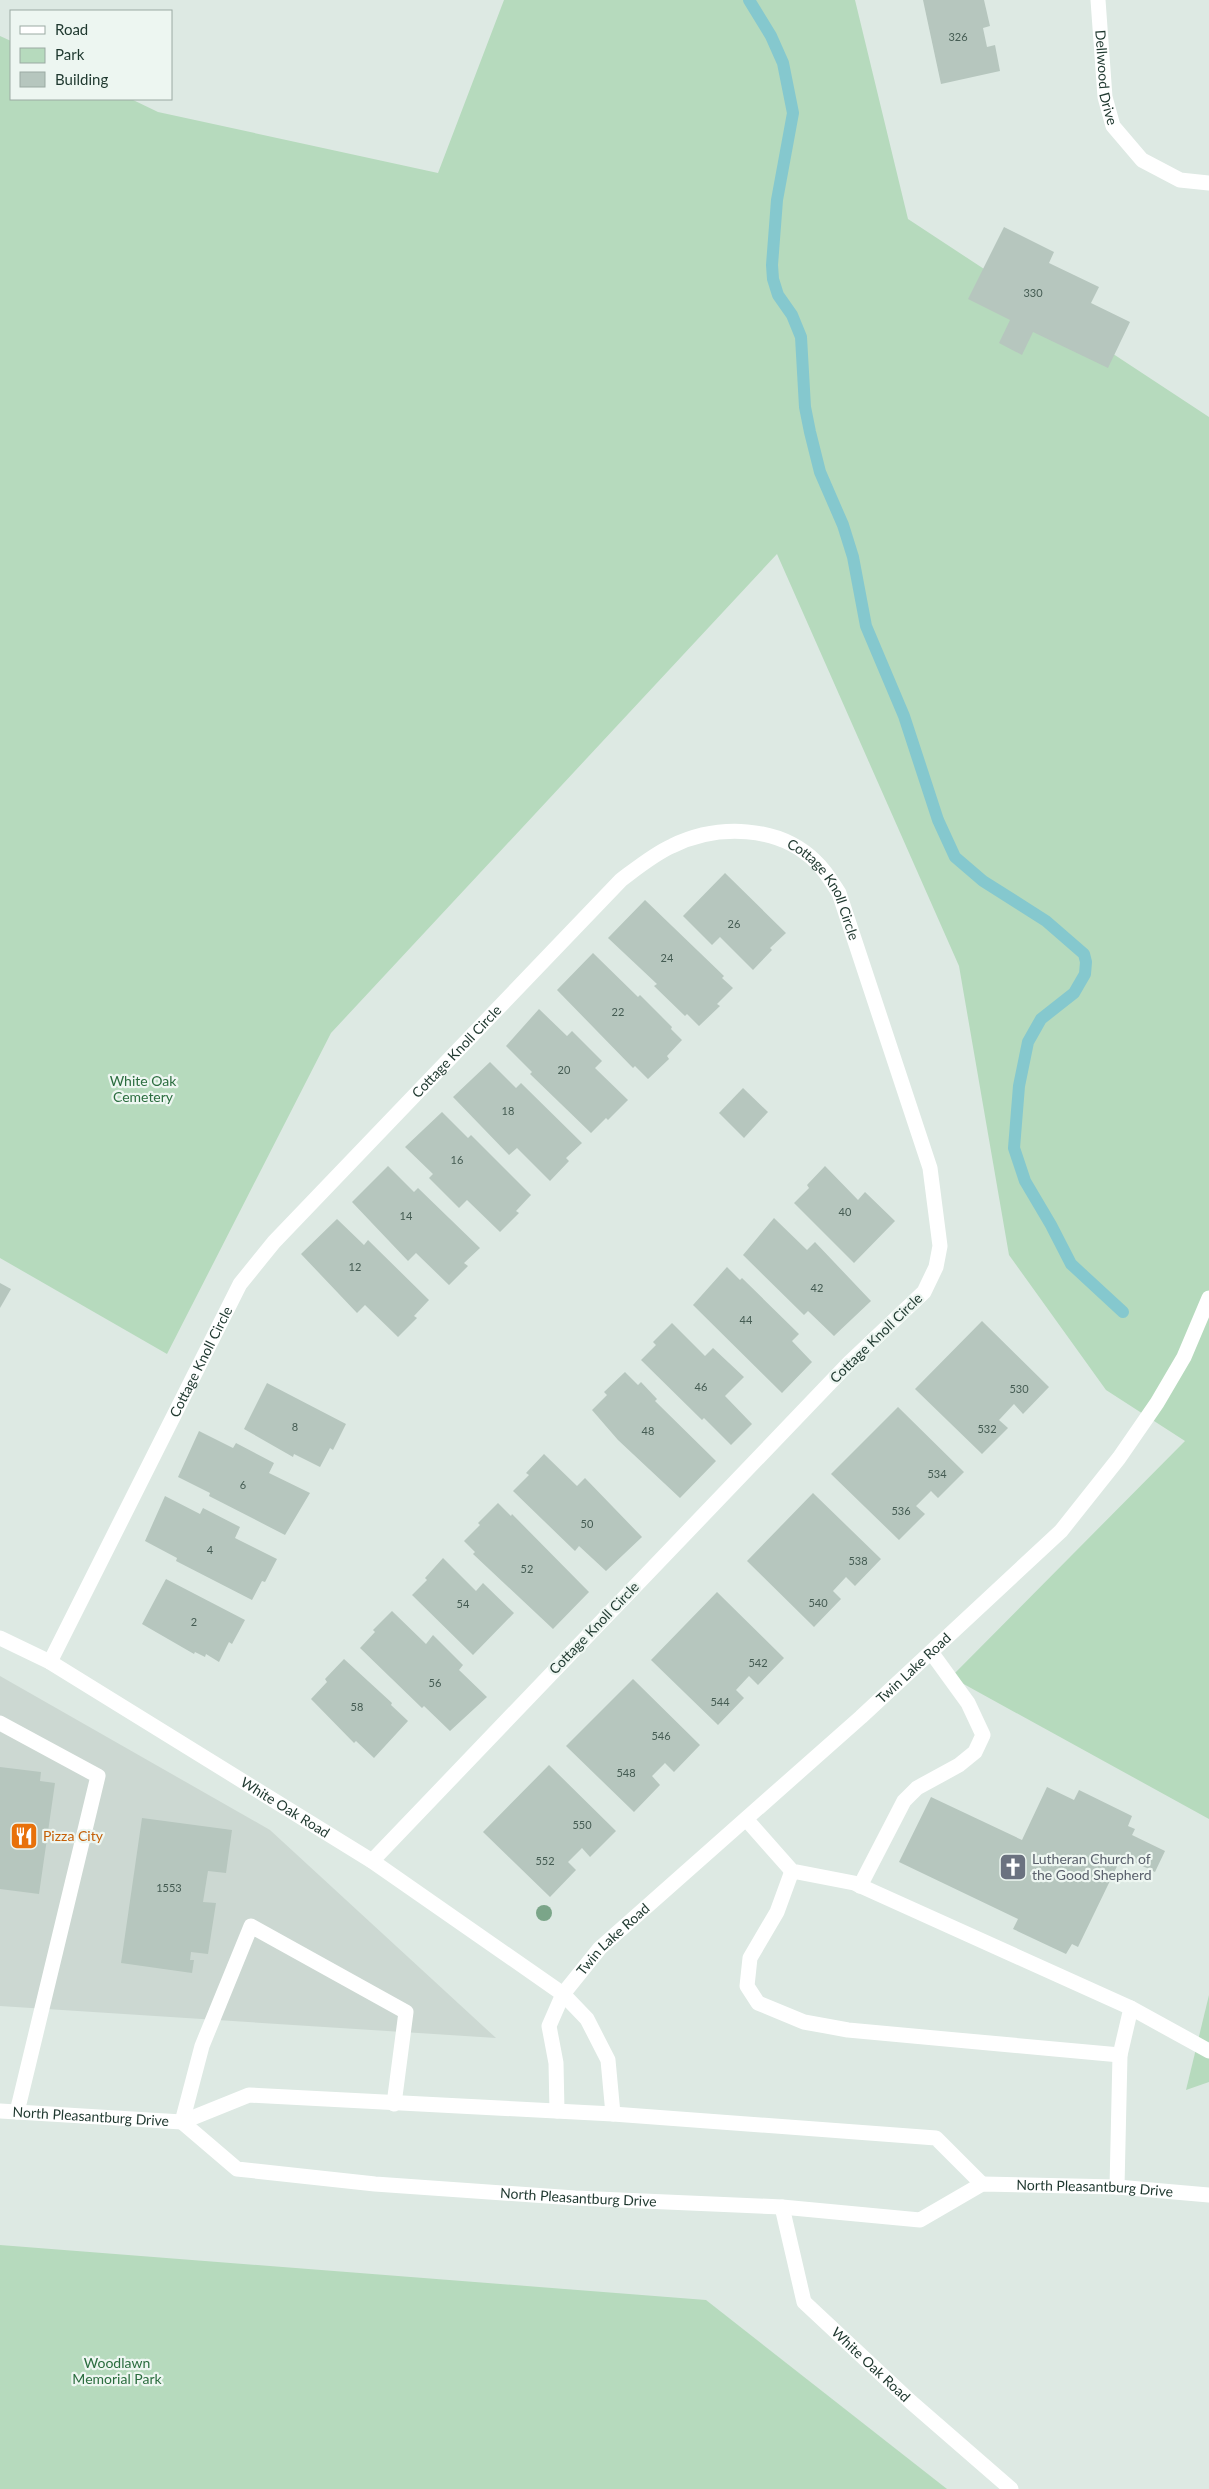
<svg xmlns="http://www.w3.org/2000/svg" width="1209" height="2489" viewBox="0 0 1209 2489" font-family="Lato,sans-serif">
<rect width="100%" height="100%" fill="#dde9e3"/>
<!-- built -->
<path fill="#ccd8d2" d="M 0,1676 L 270,1830 L 496,2038 L 0,2006 Z"/>
<!-- green -->
<g fill="#b6dabd">
<path d="M 504,0 L 855,0 L 908,219 L 1209,417 L 1209,1819 L 951,1677 L 1185,1441 L 1106,1390 L 1009,1255 L 959,966 L 777,554 L 331,1033 L 167,1354 L 0,1258 L 0,36 L 11,41 L 11,99 L 131,99 L 158,112 L 438,173 Z"/>
<path d="M 1209,1995 L 1209,2082 L 1186,2090 Z"/>
<path d="M 0,2245 L 706,2300 L 947,2489 L 0,2489 Z"/>
</g>
<g fill="none" stroke-linecap="round" stroke-linejoin="round">
<!-- stream -->
<path stroke="#85c8ce" stroke-width="12" d="M 749,0 L 771,36 L 783,63 L 793,113 L 777,200 L 772,265 L 773,279 L 778,295 L 792,315 L 801,337 L 805,407 L 810,432 L 820,472 L 843,525 L 853,557 L 866,626 L 904,716 L 938,820 L 955,857 L 983,881 L 1046,921 L 1084,954 L 1086,962 L 1085,974 L 1074,993 L 1041,1019 L 1028,1042 L 1019,1086 L 1014,1148 L 1025,1181 L 1051,1225 L 1071,1264 L 1123,1312"/>
</g>
<!-- building -->
<g fill="#b6c6be">
<path d="M 923,0 L 984,0 L 990,26 L 983,28 L 987,47 L 995,45 L 1000,71 L 941,84 Z"/>
<path d="M 1004,227 L 1054,252 L 1049,263 L 1099,287 L 1091,303 L 1130,322 L 1108,368 L 1033,332 L 1022,355 L 999,343 L 1010,320 L 968,299 Z"/>
<path d="M 725,873 L 786,933 L 770,948 L 772,950 L 753,970 L 720,937 L 712,945 L 683,916 Z"/>
<path d="M 645,900 L 724,976 L 722,978 L 733,988 L 717,1004 L 720,1006 L 699,1026 L 687,1014 L 685,1016 L 654,986 L 657,984 L 608,938 Z"/>
<path d="M 593,953 L 638,997 L 640,995 L 672,1027 L 671,1029 L 682,1040 L 667,1056 L 669,1059 L 648,1079 L 635,1066 L 633,1068 L 557,990 Z"/>
<path d="M 539,1009 L 567,1036 L 572,1031 L 602,1061 L 595,1068 L 628,1100 L 608,1120 L 606,1118 L 591,1133 L 530,1074 L 532,1072 L 506,1046 Z"/>
<path d="M 490,1062 L 516,1088 L 521,1083 L 582,1143 L 566,1158 L 569,1161 L 550,1181 L 517,1148 L 509,1155 L 453,1097 Z"/>
<path d="M 743,1088 L 768,1112 L 744,1138 L 719,1113 Z"/>
<path d="M 442,1112 L 468,1138 L 471,1135 L 531,1195 L 516,1211 L 519,1213 L 500,1232 L 467,1200 L 459,1208 L 429,1178 L 433,1174 L 405,1147 Z"/>
<path d="M 388,1166 L 414,1192 L 418,1188 L 480,1248 L 464,1263 L 468,1266 L 449,1285 L 416,1253 L 408,1261 L 352,1202 Z"/>
<path d="M 825,1166 L 858,1200 L 865,1192 L 895,1221 L 854,1263 L 794,1203 L 809,1188 L 807,1185 Z"/>
<path d="M 774,1218 L 807,1250 L 815,1242 L 871,1301 L 834,1336 L 808,1311 L 804,1315 L 743,1255 Z"/>
<path d="M 337,1219 L 364,1245 L 368,1240 L 429,1300 L 414,1316 L 417,1318 L 398,1337 L 365,1305 L 357,1313 L 301,1254 Z"/>
<path d="M 727,1267 L 740,1280 L 742,1278 L 799,1334 L 792,1341 L 812,1362 L 782,1393 L 693,1305 Z"/>
<path d="M 0,1283 L 11,1289 L 0,1308 Z"/>
<path d="M 982,1321 L 1049,1387 L 1023,1414 L 1014,1404 L 999,1420 L 1008,1428 L 982,1454 L 915,1389 Z"/>
<path d="M 672,1323 L 705,1356 L 713,1348 L 744,1377 L 725,1396 L 752,1424 L 731,1445 L 704,1418 L 702,1420 L 641,1360 L 656,1345 L 653,1342 Z"/>
<path d="M 625,1372 L 638,1385 L 641,1382 L 657,1399 L 655,1401 L 716,1461 L 680,1498 L 618,1440 L 592,1410 L 607,1395 L 604,1392 Z"/>
<path d="M 267,1383 L 346,1424 L 333,1450 L 330,1448 L 320,1467 L 294,1454 L 293,1457 L 244,1429 Z"/>
<path d="M 898,1407 L 964,1472 L 938,1498 L 931,1491 L 916,1506 L 925,1514 L 899,1540 L 831,1474 Z"/>
<path d="M 199,1431 L 233,1448 L 236,1443 L 274,1463 L 269,1473 L 310,1493 L 285,1535 L 209,1496 L 210,1493 L 178,1477 Z"/>
<path d="M 544,1454 L 577,1486 L 585,1478 L 642,1537 L 606,1571 L 579,1546 L 575,1551 L 513,1491 L 529,1475 L 526,1473 Z"/>
<path d="M 813,1493 L 881,1559 L 855,1586 L 846,1577 L 833,1591 L 841,1599 L 814,1627 L 747,1561 Z"/>
<path d="M 165,1496 L 200,1514 L 203,1508 L 240,1527 L 235,1538 L 277,1559 L 265,1582 L 262,1581 L 252,1600 L 176,1561 L 177,1558 L 145,1541 Z"/>
<path d="M 498,1503 L 511,1516 L 512,1514 L 589,1592 L 553,1629 L 473,1554 L 475,1552 L 464,1541 L 480,1525 L 478,1523 Z"/>
<path d="M 443,1558 L 476,1591 L 483,1583 L 514,1613 L 473,1655 L 412,1595 L 427,1580 L 425,1578 Z"/>
<path d="M 166,1579 L 245,1620 L 232,1644 L 229,1642 L 219,1662 L 206,1654 L 205,1657 L 195,1652 L 194,1654 L 142,1624 Z"/>
<path d="M 717,1592 L 784,1658 L 758,1685 L 749,1676 L 736,1690 L 744,1698 L 718,1725 L 651,1660 Z"/>
<path d="M 392,1611 L 426,1644 L 433,1635 L 463,1665 L 459,1670 L 487,1697 L 450,1731 L 424,1706 L 422,1708 L 360,1648 L 375,1632 L 373,1630 Z"/>
<path d="M 344,1659 L 392,1703 L 391,1705 L 408,1721 L 374,1758 L 356,1741 L 354,1743 L 311,1699 L 327,1682 L 325,1679 Z"/>
<path d="M 633,1679 L 700,1745 L 674,1772 L 665,1763 L 652,1776 L 660,1785 L 634,1812 L 566,1746 Z"/>
<path d="M 549,1765 L 616,1831 L 590,1857 L 582,1848 L 568,1862 L 576,1870 L 550,1897 L 483,1832 Z"/>
<path d="M 0,1767 L 41,1772 L 40,1781 L 55,1783 L 39,1894 L 0,1889 Z"/>
<path d="M 1047,1787 L 1074,1800 L 1079,1790 L 1132,1816 L 1128,1826 L 1135,1829 L 1132,1835 L 1165,1851 L 1155,1872 L 1122,1856 L 1078,1947 L 1072,1944 L 1066,1954 L 1013,1929 L 1018,1919 L 899,1862 L 931,1797 L 1022,1840 Z"/>
<path d="M 142,1818 L 232,1830 L 226,1873 L 208,1871 L 203,1902 L 216,1903 L 208,1954 L 191,1952 L 190,1960 L 194,1960 L 192,1973 L 121,1963 Z"/>
</g>
<g fill="none" stroke-linecap="round" stroke-linejoin="round">
<!-- lane -->
<g stroke="#fff" stroke-width="15">
<path d="M 0,1723 L 98,1776 L 17,2112"/>
<path d="M 746,1819 L 792,1871 L 854,1883 L 1131,2008 L 1209,2051"/>
<path d="M 792,1871 L 777,1912 L 750,1958 L 747,1986 L 758,2003 L 804,2022 L 848,2030 L 1120,2055"/>
<path d="M 860,1886 L 904,1801 L 917,1788 L 959,1765 L 975,1752 L 983,1735 L 968,1703 L 931,1652"/>
<path d="M 182,2122 L 202,2046 L 251,1926 L 406,2012 L 394,2104"/>
<path d="M 1117,2187 L 1120,2055 L 1131,2008"/>
</g>
<!-- street -->
<g stroke="#fff" stroke-width="15">
<path id="s1" d="M 1098,0 L 1105,97 L 1113,126 L 1142,160 L 1180,180 L 1209,183"/>
<path id="s2" d="M 0,1638 L 50,1662 L 372,1861 L 563,1994 L 587,2019 L 608,2060 L 613,2114"/>
<path id="s3" d="M 50,1662 L 240,1284 L 274,1242 L 621,880 C 637,868 654,854 672,846 C 717,824 779,825 816,862 C 825,870 832,882 839,893 L 930,1168 L 940,1246 L 936,1267 L 924,1292 L 849,1363 L 372,1861"/>
<path id="s4" d="M 557,2111 L 556,2063 L 549,2026 L 563,1994 L 600,1948 L 861,1717 L 1061,1531 L 1119,1458 L 1157,1403 L 1184,1357 L 1209,1298"/>
<path id="s5" d="M 782,2207 L 804,2302 L 911,2402 L 1011,2489"/>
</g>
<!-- secondary -->
<g stroke="#fff" stroke-width="15">
<path id="s6" d="M 0,2111 L 182,2122 L 249,2095 L 613,2114 L 936,2138 L 982,2184"/>
<path id="s7" d="M 182,2122 L 237,2169 L 375,2184 L 575,2198 L 782,2207 L 920,2220 L 982,2184 L 1117,2187 L 1209,2195"/>
</g>
</g>
<!-- trees -->
<circle fill="#7ba589" cx="544" cy="1913" r="8"/>
<!-- icons -->
<defs>
<g id="restaurant-square" transform="scale(1.4375)"><rect x="-9" y="-9" width="18" height="18" rx="4" fill="#e8710a" stroke="#edf6f1"/><path d="M-5-6h1v4h1v-4h1v4h1v-4h1v5L-1.5 .5V6h-2V.5L-5-1ZM5-6V6H3V1.5H1.5Q1.5-4 5-6Z" fill="#fff"/></g>
<g id="church-square" transform="scale(1.4375)"><rect x="-9" y="-9" width="18" height="18" rx="4" fill="#6b7280" stroke="#edf6f1"/><path d="M-1.2-6h2.4v3.5h3.3v2.4h-3.3V6h-2.4V-.1h-3.3v-2.4h3.3Z" fill="#fff"/></g>
</defs>
<g fill-rule="evenodd">
<use href="#restaurant-square" x="24" y="1836"/>
<use href="#church-square" x="1013" y="1867"/>
</g>
<g text-anchor="middle" stroke-width="4.5" stroke-linejoin="round" paint-order="stroke">
<!-- number labels -->
<g font-size="11" fill="#455c53">
<text x="958" y="41">326</text>
<text x="1033" y="297">330</text>
<text x="734" y="928">26</text>
<text x="667" y="962">24</text>
<text x="618" y="1016">22</text>
<text x="564" y="1074">20</text>
<text x="508" y="1115">18</text>
<text x="457" y="1164">16</text>
<text x="845" y="1216">40</text>
<text x="406" y="1220">14</text>
<text x="355" y="1271">12</text>
<text x="817" y="1292">42</text>
<text x="746" y="1324">44</text>
<text x="701" y="1391">46</text>
<text x="1019" y="1393">530</text>
<text x="295" y="1431">8</text>
<text x="987" y="1433">532</text>
<text x="648" y="1435">48</text>
<text x="937" y="1478">534</text>
<text x="243" y="1489">6</text>
<text x="901" y="1515">536</text>
<text x="587" y="1528">50</text>
<text x="210" y="1554">4</text>
<text x="858" y="1565">538</text>
<text x="527" y="1573">52</text>
<text x="818" y="1607">540</text>
<text x="463" y="1608">54</text>
<text x="194" y="1626">2</text>
<text x="758" y="1667">542</text>
<text x="435" y="1687">56</text>
<text x="720" y="1706">544</text>
<text x="357" y="1711">58</text>
<text x="661" y="1740">546</text>
<text x="626" y="1777">548</text>
<text x="582" y="1829">550</text>
<text x="545" y="1865">552</text>
<text x="169" y="1892">1553</text>
</g>
<!-- street labels -->
<g font-size="14" fill="#1f382f" stroke="#edf6f1">
<text dy="5" stroke="none"><textPath href="#s1" startOffset="78">Dellwood Drive</textPath></text>
<text dy="5" stroke="none"><textPath href="#s3" startOffset="1221">Cottage Knoll Circle</textPath></text>
<text dy="5" stroke="none"><textPath href="#s3" startOffset="741">Cottage Knoll Circle</textPath></text>
<text transform="translate(876 1338) rotate(-44)" y="5">Cottage Knoll Circle</text>
<text dy="5" stroke="none"><textPath href="#s3" startOffset="336">Cottage Knoll Circle</textPath></text>
<text transform="translate(594 1628) rotate(-46)" y="5">Cottage Knoll Circle</text>
<text dy="5" stroke="none"><textPath href="#s4" startOffset="600">Twin Lake Road</textPath></text>
<text dy="5" stroke="none"><textPath href="#s2" startOffset="332">White Oak Road</textPath></text>
<text dy="5" stroke="none"><textPath href="#s4" startOffset="195">Twin Lake Road</textPath></text>
<text dy="5" stroke="none"><textPath href="#s6" startOffset="91">North Pleasantburg Drive</textPath></text>
<text dy="5" stroke="none"><textPath href="#s7" startOffset="942">North Pleasantburg Drive</textPath></text>
<text dy="5" stroke="none"><textPath href="#s7" startOffset="415">North Pleasantburg Drive</textPath></text>
<text dy="5" stroke="none"><textPath href="#s5" startOffset="189">White Oak Road</textPath></text>
</g>
<!-- park labels -->
<g font-size="14" fill="#2b6d3f" stroke="#edf6f1">
<text x="143" y="1086">White Oak<tspan x="143" dy="16">Cemetery</tspan></text>
<text x="117" y="2368">Woodlawn<tspan x="117" dy="16">Memorial Park</tspan></text>
</g>
<!-- food labels -->
<g font-size="14" fill="#c56008" stroke="#edf6f1" text-anchor="start">
<text x="43" y="1841">Pizza City</text>
</g>
<!-- worship labels -->
<g font-size="14" fill="#5b616d" stroke="#edf6f1" text-anchor="start">
<text x="1032" y="1864">Lutheran Church of<tspan x="1032" dy="16">the Good Shepherd</tspan></text>
</g>
</g>
<!-- legend -->
<rect x="10" y="10" width="162" height="90" fill="#edf6f1" stroke="#9baaa3"/>
<rect x="20" y="26" width="25" height="8" fill="#ffffff" stroke="#9baaa3"/>
<text x="55" y="35" font-size="15" fill="#1f382f">Road</text>
<rect x="20" y="48" width="25" height="15" fill="#b6dabd" stroke="#9baaa3"/>
<text x="55" y="60" font-size="15" fill="#1f382f">Park</text>
<rect x="20" y="72" width="25" height="15" fill="#b6c6be" stroke="#9baaa3"/>
<text x="55" y="85" font-size="15" fill="#1f382f">Building</text>
</svg>
